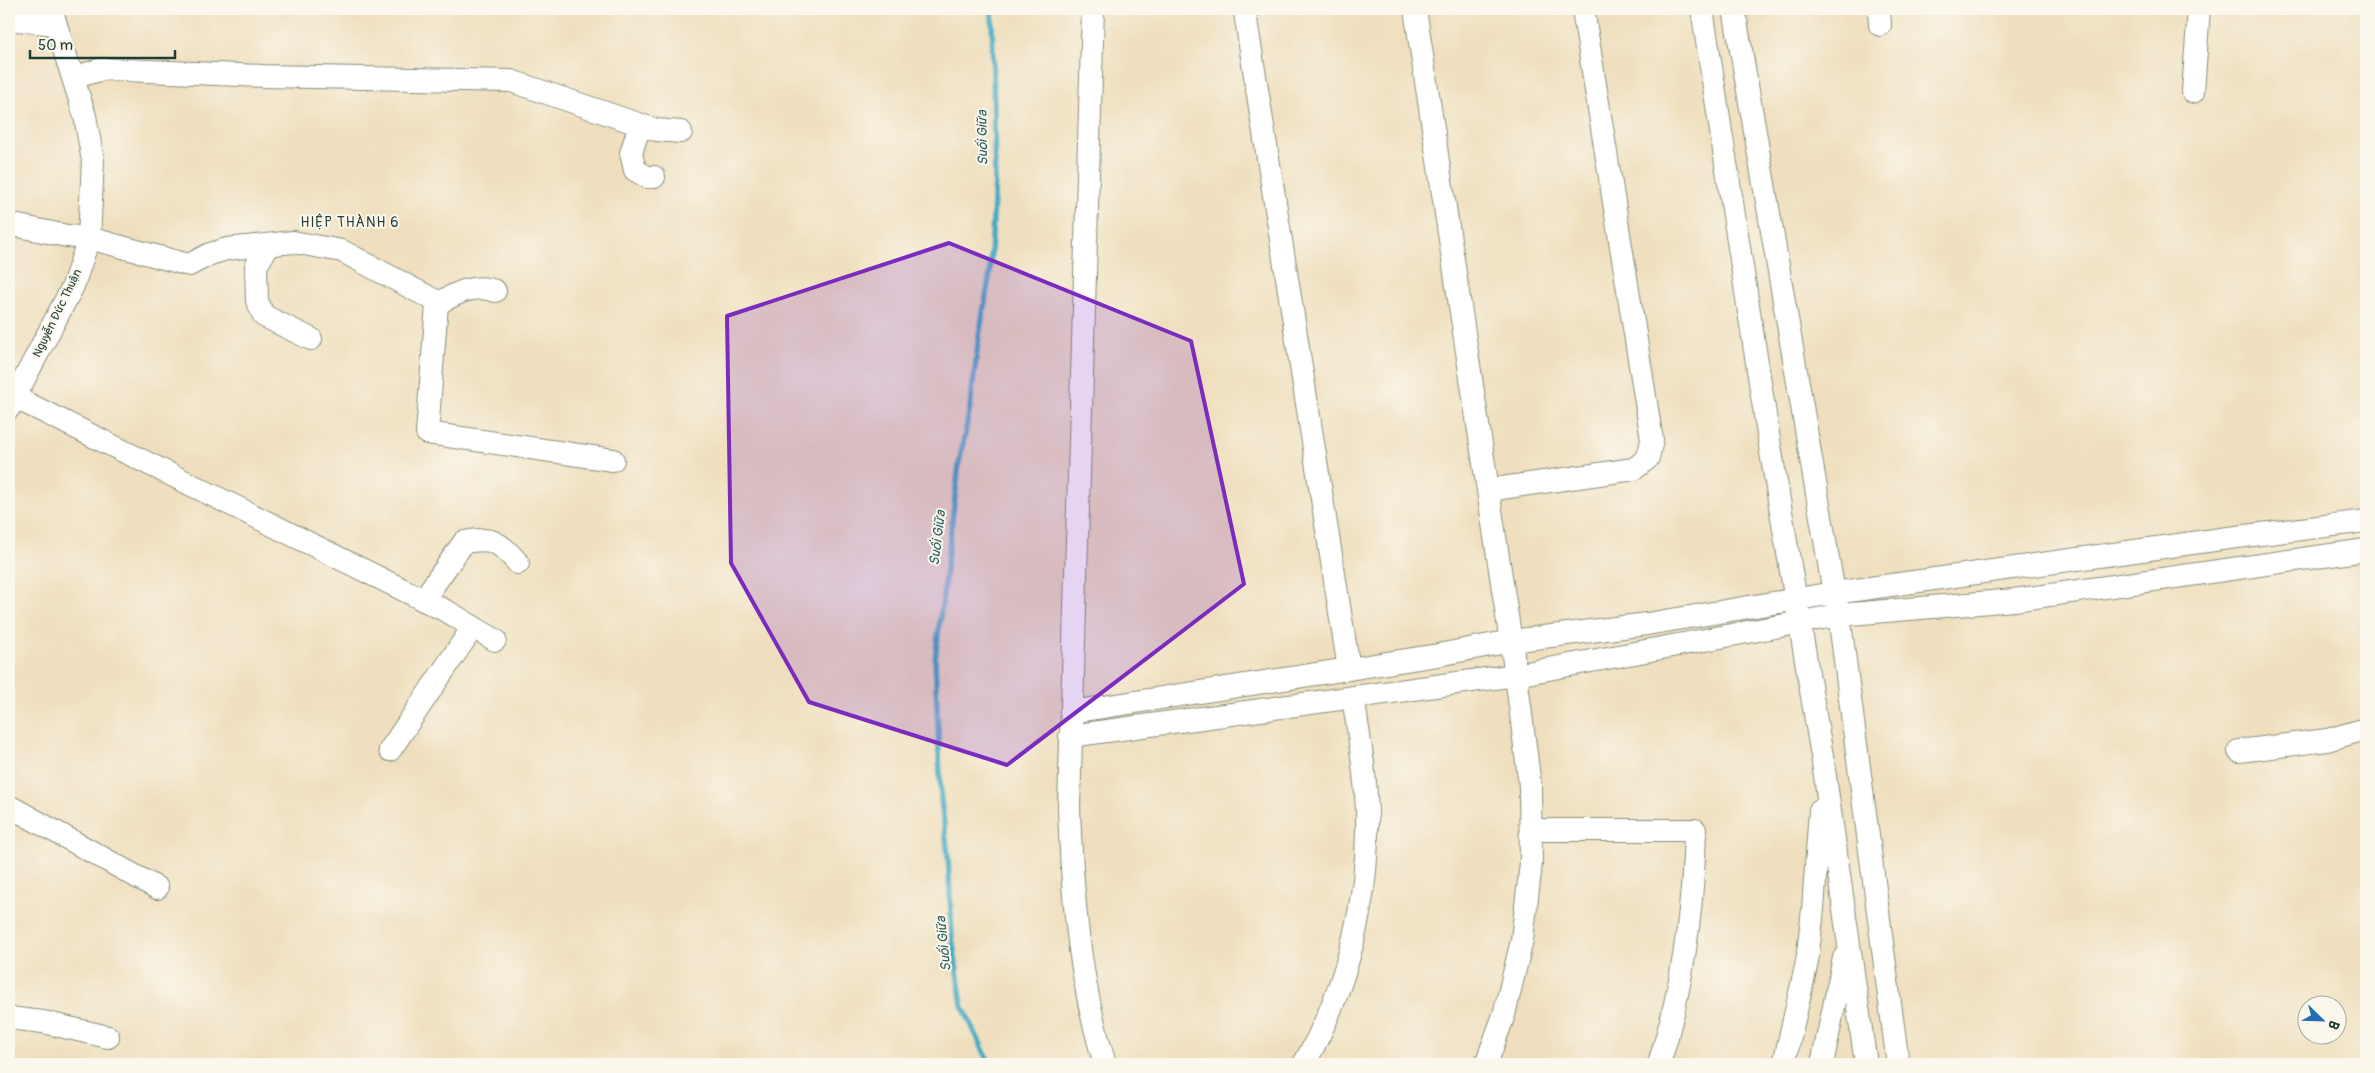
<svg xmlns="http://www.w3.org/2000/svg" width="2375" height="1073" viewBox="0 0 2375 1073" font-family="Pangolin,sans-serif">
<rect width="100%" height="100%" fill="#fbf7ec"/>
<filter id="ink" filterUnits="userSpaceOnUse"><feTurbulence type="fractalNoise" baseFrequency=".02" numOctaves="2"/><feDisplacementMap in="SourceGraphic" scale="10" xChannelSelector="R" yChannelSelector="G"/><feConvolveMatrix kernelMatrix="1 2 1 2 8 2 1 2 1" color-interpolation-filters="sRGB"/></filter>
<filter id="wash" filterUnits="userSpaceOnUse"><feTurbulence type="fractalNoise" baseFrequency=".0096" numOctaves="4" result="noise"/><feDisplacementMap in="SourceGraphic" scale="20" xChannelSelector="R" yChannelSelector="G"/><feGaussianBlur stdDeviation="1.12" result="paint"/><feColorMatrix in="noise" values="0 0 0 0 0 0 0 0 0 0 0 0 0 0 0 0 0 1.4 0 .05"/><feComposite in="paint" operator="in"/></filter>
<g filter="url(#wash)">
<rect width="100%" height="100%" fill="#efdfbe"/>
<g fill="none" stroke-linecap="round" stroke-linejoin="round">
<!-- stream -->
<path stroke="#45aac5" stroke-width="5.5" d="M 990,1064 L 962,1005 L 952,936 L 948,855 L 941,800 L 935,660 L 959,464 L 970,408 L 979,336 L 990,273 L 995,180 L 992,9"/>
</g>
</g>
<g filter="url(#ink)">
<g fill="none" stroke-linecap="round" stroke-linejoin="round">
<!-- minor casing -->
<g stroke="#878e79" stroke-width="24">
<g id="minor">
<path d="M 1093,9 L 1069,807 C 1072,894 1079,981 1105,1064"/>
<path d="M 1415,9 L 1516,675 L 1530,786 L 1531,863 L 1522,940 L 1504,1015 L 1486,1064"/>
<path d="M 1702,9 L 1768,434 L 1823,762 L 1866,1064"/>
<path d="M 1734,9 L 1834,593 L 1839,615 L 1898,1064"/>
<path d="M 1879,9 L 1880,25"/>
<path d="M 1245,13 L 1349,669"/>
<path d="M 9,19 L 55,24"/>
<path d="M 73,78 L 102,69 L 264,76 L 511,81 L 656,130 L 681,132"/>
<path d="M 2193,92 L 2199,9"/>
<path d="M 640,125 L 631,153 L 635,170 L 647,177 L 654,177"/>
<path d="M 9,224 L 67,236 L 89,238 L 189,265 L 210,254 L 227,249 L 293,242 L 342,251 L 434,300 L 437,304 L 427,433 L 613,460"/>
<path d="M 269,245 L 256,266 L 257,301 L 264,316 L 311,339"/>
<path d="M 437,304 C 455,294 474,283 495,291"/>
<path d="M 16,398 L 448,612 L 495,640"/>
<path d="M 9,408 L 73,286 L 89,238 L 93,161 L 85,116 L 51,9"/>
<path d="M 1488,490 L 1634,469 L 1648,458 L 1652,440 L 1583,9"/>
<path d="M 423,600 L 464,542 C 493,537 498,541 518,563"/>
<path d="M 1071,712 L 1438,655 L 1511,641 L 1647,624 L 1834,593 L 2221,539 L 2366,521"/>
<path d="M 1070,736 L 1516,675 L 1839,615 L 2014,600 L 2366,550"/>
<path d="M 390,750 L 473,627"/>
<path d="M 2239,751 L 2327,740 L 2366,729"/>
<path d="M 9,806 L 157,888"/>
<path d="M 1532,830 L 1695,830 C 1693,910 1683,988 1659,1064"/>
<path d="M 9,1018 L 43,1022 L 108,1037"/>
<path d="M 1304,1064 C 1347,988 1369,902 1367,814 C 1366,775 1359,736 1353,697"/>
<path d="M 1784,1064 L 1807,962 L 1813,909 L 1820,810"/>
<path d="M 1822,1064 L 1844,958"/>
</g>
</g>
<!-- minor -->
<use href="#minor" stroke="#fff" stroke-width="22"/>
</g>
</g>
<!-- marked area -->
<path fill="#7b2cbf" fill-opacity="0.2" stroke="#7b2cbf" stroke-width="4" stroke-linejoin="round" d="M 949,243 L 1191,341 L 1244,584 L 1007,765 L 809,702 L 731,563 L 727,316 Z"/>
<g text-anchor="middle" stroke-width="4" stroke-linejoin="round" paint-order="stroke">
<!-- street labels -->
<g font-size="12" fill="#1f3d34" stroke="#fbf7ec">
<text transform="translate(57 313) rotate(-64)" y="4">Nguyễn Đức Thuận</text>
</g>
<!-- water labels -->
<g font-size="14" font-style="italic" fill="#2a5e60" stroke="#fbf7ec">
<text transform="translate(982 138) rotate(-91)" y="5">Suối Giữa</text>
<text transform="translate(937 538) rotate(-83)" y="5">Suối Giữa</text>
<text transform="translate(943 944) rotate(-96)" y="5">Suối Giữa</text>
</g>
<!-- neighbourhood labels -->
<g font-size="14" letter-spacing="1" fill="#1f3d34" stroke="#fbf7ec">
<text x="350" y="227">HIỆP THÀNH 6</text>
</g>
</g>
<!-- margin -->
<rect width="2375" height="1073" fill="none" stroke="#fbf7ec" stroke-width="30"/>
<!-- north arrow -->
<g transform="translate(2322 1020) rotate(113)"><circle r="24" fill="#fbf7ec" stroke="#a3ada2"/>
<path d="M0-4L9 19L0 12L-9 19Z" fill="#1f6fb2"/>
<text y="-8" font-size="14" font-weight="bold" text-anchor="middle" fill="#1f3d34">B</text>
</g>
<!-- scale -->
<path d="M30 50v8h145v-8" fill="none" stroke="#1f3d34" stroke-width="2.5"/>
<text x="38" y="50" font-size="15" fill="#1f3d34" stroke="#fbf7ec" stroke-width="4" paint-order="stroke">50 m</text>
</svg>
